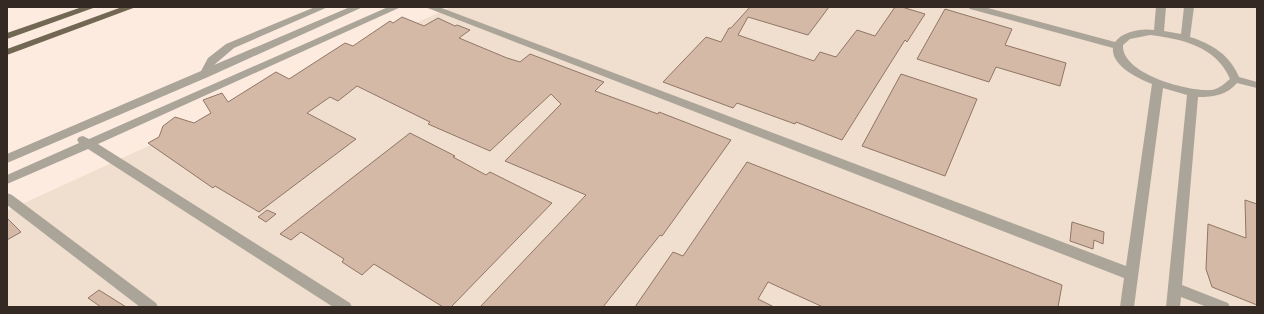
<svg xmlns="http://www.w3.org/2000/svg" width="1264" height="314" viewBox="0 0 1264 314" font-family="Poppins,sans-serif">
<rect width="100%" height="100%" fill="#fdebe0"/>
<!-- industrial -->
<path fill="#f0dece" d="M 451,7 L 1257,7 L 1257,307 L 7,307 L 7,211 Z"/>
<!-- building -->
<g fill="#d4b9a7" stroke="#907666">
<path d="M 750,7 L 829,7 L 808,35 L 748,17 L 738,35 L 814,61 L 820,52 L 836,57 L 857,30 L 875,36 L 895,7 L 902,7 L 925,14 L 907,42 L 905,40 L 842,140 L 796,122 L 795,124 L 737,103 L 733,108 L 663,82 L 706,37 L 721,42 L 729,28 L 731,28 Z"/>
<path d="M 945,9 L 1012,29 L 1005,45 L 1066,63 L 1060,86 L 996,67 L 989,82 L 917,59 Z"/>
<path d="M 402,17 L 424,26 L 438,18 L 455,26 L 457,25 L 470,30 L 459,38 L 507,58 L 520,62 L 530,54 L 604,82 L 595,91 L 658,114 L 659,112 L 731,140 L 662,236 L 660,235 L 603,307 L 480,307 L 586,195 L 505,161 L 561,104 L 551,94 L 490,151 L 428,124 L 430,122 L 357,86 L 338,101 L 330,97 L 307,113 L 356,139 L 259,212 L 215,186 L 213,188 L 148,143 L 159,137 L 163,126 L 175,117 L 194,123 L 211,113 L 203,100 L 222,93 L 228,102 L 276,72 L 289,79 L 345,43 L 353,46 L 390,21 L 393,23 Z"/>
<path d="M 901,74 L 977,99 L 945,176 L 862,146 Z"/>
<path d="M 410,133 L 455,156 L 453,157 L 486,175 L 490,172 L 552,203 L 451,307 L 443,307 L 374,264 L 362,275 L 342,262 L 344,259 L 301,232 L 291,240 L 280,234 Z"/>
<path d="M 747,162 L 1062,285 L 1058,307 L 823,307 L 768,282 L 758,299 L 774,307 L 635,307 L 673,252 L 683,256 Z"/>
<path d="M 1245,200 L 1257,204 L 1257,305 L 1212,287 L 1206,269 L 1208,224 L 1246,238 Z"/>
<path d="M 267,210 L 276,214 L 266,222 L 258,217 Z"/>
<path d="M 7,218 L 21,232 L 7,240 Z"/>
<path d="M 1072,222 L 1104,232 L 1103,244 L 1094,240 L 1093,249 L 1070,241 Z"/>
<path d="M 99,290 L 126,307 L 101,307 L 88,298 Z"/>
</g>
<g fill="none" stroke-linecap="round" stroke-linejoin="round">
<!-- minor -->
<g fill="#aba599" fill-rule="evenodd">
<path d="M 315,7 L 328,7 L 234,48 L 214,65 L 350,7 L 363,7 L 208,77 L 7,163 L 7,154 L 201,71 L 208,58 L 226,44 Z"/>
<path d="M 388,7 L 401,7 L 98,144 L 350,303 L 352,307 L 333,307 L 88,149 L 7,184 L 7,175 L 79,143 L 77,140 L 79,137 L 83,136 L 89,139 Z"/>
<path d="M 425,7 L 439,7 L 1126,266 L 1152,84 C 1139,79 1111,66 1113,48 L 970,9 L 968,7 L 984,7 L 1115,42 C 1123,31 1142,28 1154,30 L 1156,7 L 1166,7 L 1164,31 L 1181,34 L 1184,7 L 1194,7 L 1190,37 C 1212,44 1230,55 1239,77 L 1257,82 L 1257,88 L 1237,83 C 1227,95 1214,97 1198,97 L 1182,285 L 1228,303 L 1230,307 L 1207,307 L 1181,297 L 1180,307 L 1166,307 L 1187,95 L 1163,88 L 1134,307 L 1120,307 L 1124,278 ZM 1150,35 C 1182,39 1216,46 1230,79 C 1224,84 1220,88 1212,90 C 1189,92 1121,74 1123,45 L 1130,39 Z"/>
<path d="M 7,193 L 12,195 L 156,303 L 158,307 L 140,307 L 7,205 Z"/>
</g>
<!-- major -->
<g fill="#726752" fill-rule="evenodd">
<path d="M 82,7 L 96,7 L 7,39 L 7,33 Z"/>
<path d="M 122,7 L 136,7 L 7,55 L 7,49 Z"/>
</g>
</g>
<!-- border -->
<rect width="1264" height="314" fill="none" stroke="#352a23" stroke-width="16"/>
</svg>
